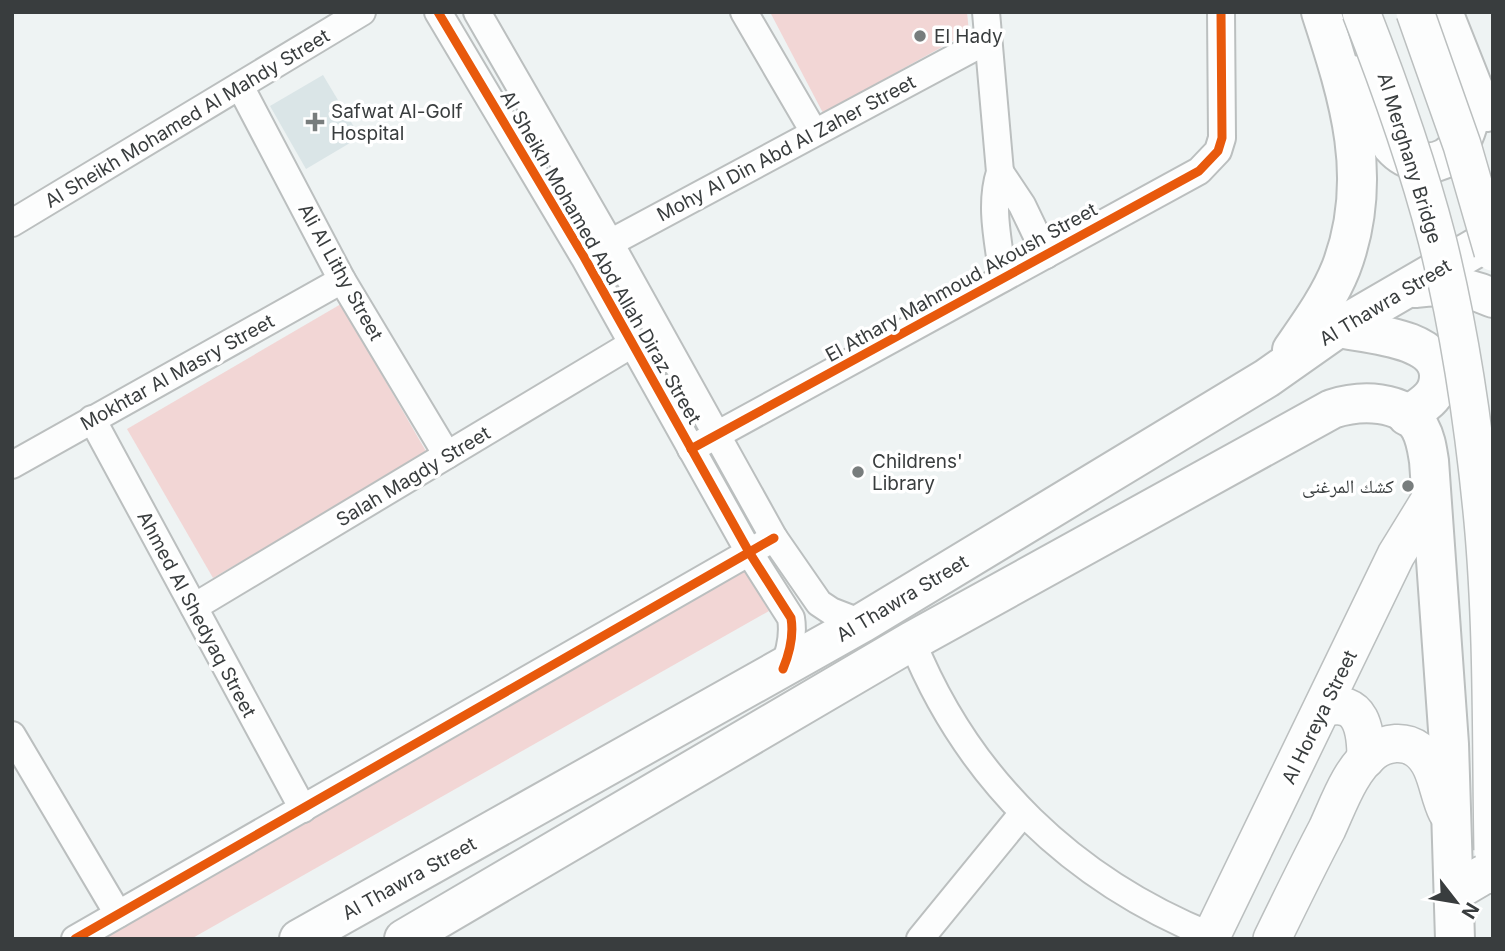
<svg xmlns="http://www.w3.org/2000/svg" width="1505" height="951" viewBox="0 0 1505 951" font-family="Inter,'Noto Naskh Arabic',sans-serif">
<rect width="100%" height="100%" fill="#eef3f3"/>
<!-- built -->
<path fill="#dae5e7" d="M 323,75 L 360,137 L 306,169 L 270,106 Z"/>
<!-- green -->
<g fill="#f2d6d5">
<path d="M 770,12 L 967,12 L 969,32 L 823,113 Z"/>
<path d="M 341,304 L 427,453 L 213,578 L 127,429 Z"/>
<path d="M 741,564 L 769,611 L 191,939 L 98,939 Z"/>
</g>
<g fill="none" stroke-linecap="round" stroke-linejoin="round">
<!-- street casing -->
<g stroke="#bbbfbf" stroke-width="30">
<g id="street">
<path d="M 438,12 L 584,257 L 749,552 L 791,618 C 794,636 790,652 783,669"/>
<path d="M 477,12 L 610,243 L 774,538 L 819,603 L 831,611 L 862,623"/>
<path d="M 744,12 L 814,132"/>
<path d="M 986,12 L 1000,172 C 989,206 999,244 1003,278"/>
<path d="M 240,86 L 342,280 L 447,455"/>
<path d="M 1000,172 L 1022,205 L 1046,255"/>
<path d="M 12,223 L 362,12"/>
<path d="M 595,251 L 988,40"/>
<path d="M 92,419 L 303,809"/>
<path d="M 691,449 L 1199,171 L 1218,151 L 1222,138 L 1221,12"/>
<path d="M 12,465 L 342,280"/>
<path d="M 194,607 L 632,344"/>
<path d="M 912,641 C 968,780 1073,880 1211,936"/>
<path d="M 12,735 L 118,914"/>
<path d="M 75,939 L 774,538"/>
<path d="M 920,939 L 1023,813"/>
</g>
</g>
<!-- secondary casing -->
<g stroke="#bbbfbf" stroke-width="40">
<g id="secondary">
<path d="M 1324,708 C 1362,697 1366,731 1366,759"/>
<path d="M 1210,939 L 1396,555 L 1431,498"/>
<path d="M 1272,939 C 1290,902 1308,865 1327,829 C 1339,803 1350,770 1373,752 C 1386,742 1405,740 1418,750 C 1437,764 1437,792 1447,812"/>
</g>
</g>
<!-- highway casing -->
<g stroke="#bbbfbf" stroke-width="42">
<g id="highway">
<path d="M 1443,12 L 1474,90 L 1487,112"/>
<path d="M 1352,75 C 1371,96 1376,124 1392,146 C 1399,154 1409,160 1420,162 C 1462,168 1471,122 1474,90"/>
<path d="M 1416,288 C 1442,284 1469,287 1493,298"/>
<path d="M 1338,328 C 1367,334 1438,337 1439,375 C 1440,396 1423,405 1407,416"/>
<path d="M 1292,350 C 1310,324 1329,298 1341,268 C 1375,179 1349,98 1321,12"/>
<path d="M 1454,892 L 1483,875 L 1493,873"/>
<path d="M 299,939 L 862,623 L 1267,378 L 1338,328 L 1493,238"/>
<path d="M 404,939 L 912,641 L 1332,409 C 1360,400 1403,399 1420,428 C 1426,439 1427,449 1429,461 L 1449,744 L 1455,939"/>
</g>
</g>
<!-- street -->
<use href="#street" stroke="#fcfdfd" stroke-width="26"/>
<!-- secondary -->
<use href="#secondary" stroke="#fcfdfd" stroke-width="37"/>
<!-- highway -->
<use href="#highway" stroke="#fcfdfd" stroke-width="38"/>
<!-- secondary-bridge casing -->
<g stroke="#bbbfbf" stroke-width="40" stroke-linecap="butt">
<g id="secondary-bridge">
<path d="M 1361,12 C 1390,86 1417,162 1437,239 C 1460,331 1474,426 1483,521 C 1493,630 1491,741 1493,850"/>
<path d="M 1415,12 L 1462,145 L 1493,252"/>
</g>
</g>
<!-- secondary-bridge -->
<use href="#secondary-bridge" stroke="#fcfdfd" stroke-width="37"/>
<!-- cycleway casing -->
<g stroke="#fff" stroke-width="13">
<g id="cycleway">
<path d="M 438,12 L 584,257 L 749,552 L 791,618 C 794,636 790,652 783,669"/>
<path d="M 691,449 L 1199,171 L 1218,151 L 1222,138 L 1221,12"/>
<path d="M 75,939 L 774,538"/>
</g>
</g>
<!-- cycleway -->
<use href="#cycleway" stroke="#e8590c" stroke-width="9"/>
</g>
<!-- markers -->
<g fill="#787d7d" stroke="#fff" stroke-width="2.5">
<circle cx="920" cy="36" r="7"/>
<path d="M311.5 111.5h7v7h7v7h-7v7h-7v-7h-7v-7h7z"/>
<circle cx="858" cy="472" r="7"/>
<circle cx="1408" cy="486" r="7"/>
</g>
<g text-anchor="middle" stroke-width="7" stroke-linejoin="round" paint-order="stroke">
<!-- poi labels -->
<g font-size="19" fill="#393d3e" stroke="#fff" text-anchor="start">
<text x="934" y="43">El Hady</text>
<text x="331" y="118">Safwat Al-Golf<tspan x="331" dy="22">Hospital</tspan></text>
<text x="872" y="468">Childrens'<tspan x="872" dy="22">Library</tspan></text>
<text x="1394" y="493" text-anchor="end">كشك المرغنى</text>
</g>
<!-- street labels -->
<g font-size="19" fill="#393d3e" stroke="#fff">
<text transform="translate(187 118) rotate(-31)" y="7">Al Sheikh Mohamed Al Mahdy Street</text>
<text transform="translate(786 148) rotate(-28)" y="7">Mohy Al Din Abd Al Zaher Street</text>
<text transform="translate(1410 158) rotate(73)" y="7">Al Merghany Bridge</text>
<text transform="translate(601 257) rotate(60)" y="7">Al Sheikh Mohamed Abd Allah Diraz Street</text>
<text transform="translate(341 272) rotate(61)" y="7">Ali Al Lithy Street</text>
<text transform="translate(961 282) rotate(-29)" y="7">El Athary Mahmoud Akoush Street</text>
<text transform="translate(1385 302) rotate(-31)" y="7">Al Thawra Street</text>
<text transform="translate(177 372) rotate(-29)" y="7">Mokhtar Al Masry Street</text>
<text transform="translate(413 476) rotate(-31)" y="7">Salah Magdy Street</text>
<text transform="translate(902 598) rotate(-31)" y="7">Al Thawra Street</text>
<text transform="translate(197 614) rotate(62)" y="7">Ahmed Al Shedyaq Street</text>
<text transform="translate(1319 717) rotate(-64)" y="7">Al Horeya Street</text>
<text transform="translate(409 878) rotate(-29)" y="7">Al Thawra Street</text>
</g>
</g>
<!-- border -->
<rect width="1505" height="951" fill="none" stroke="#393d3e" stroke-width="28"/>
<!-- north arrow -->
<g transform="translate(1456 902) rotate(121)" stroke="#ffffff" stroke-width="5" paint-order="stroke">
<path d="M0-5L12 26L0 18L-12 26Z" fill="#393d3e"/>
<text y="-10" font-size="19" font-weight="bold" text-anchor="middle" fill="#393d3e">N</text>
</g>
</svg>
